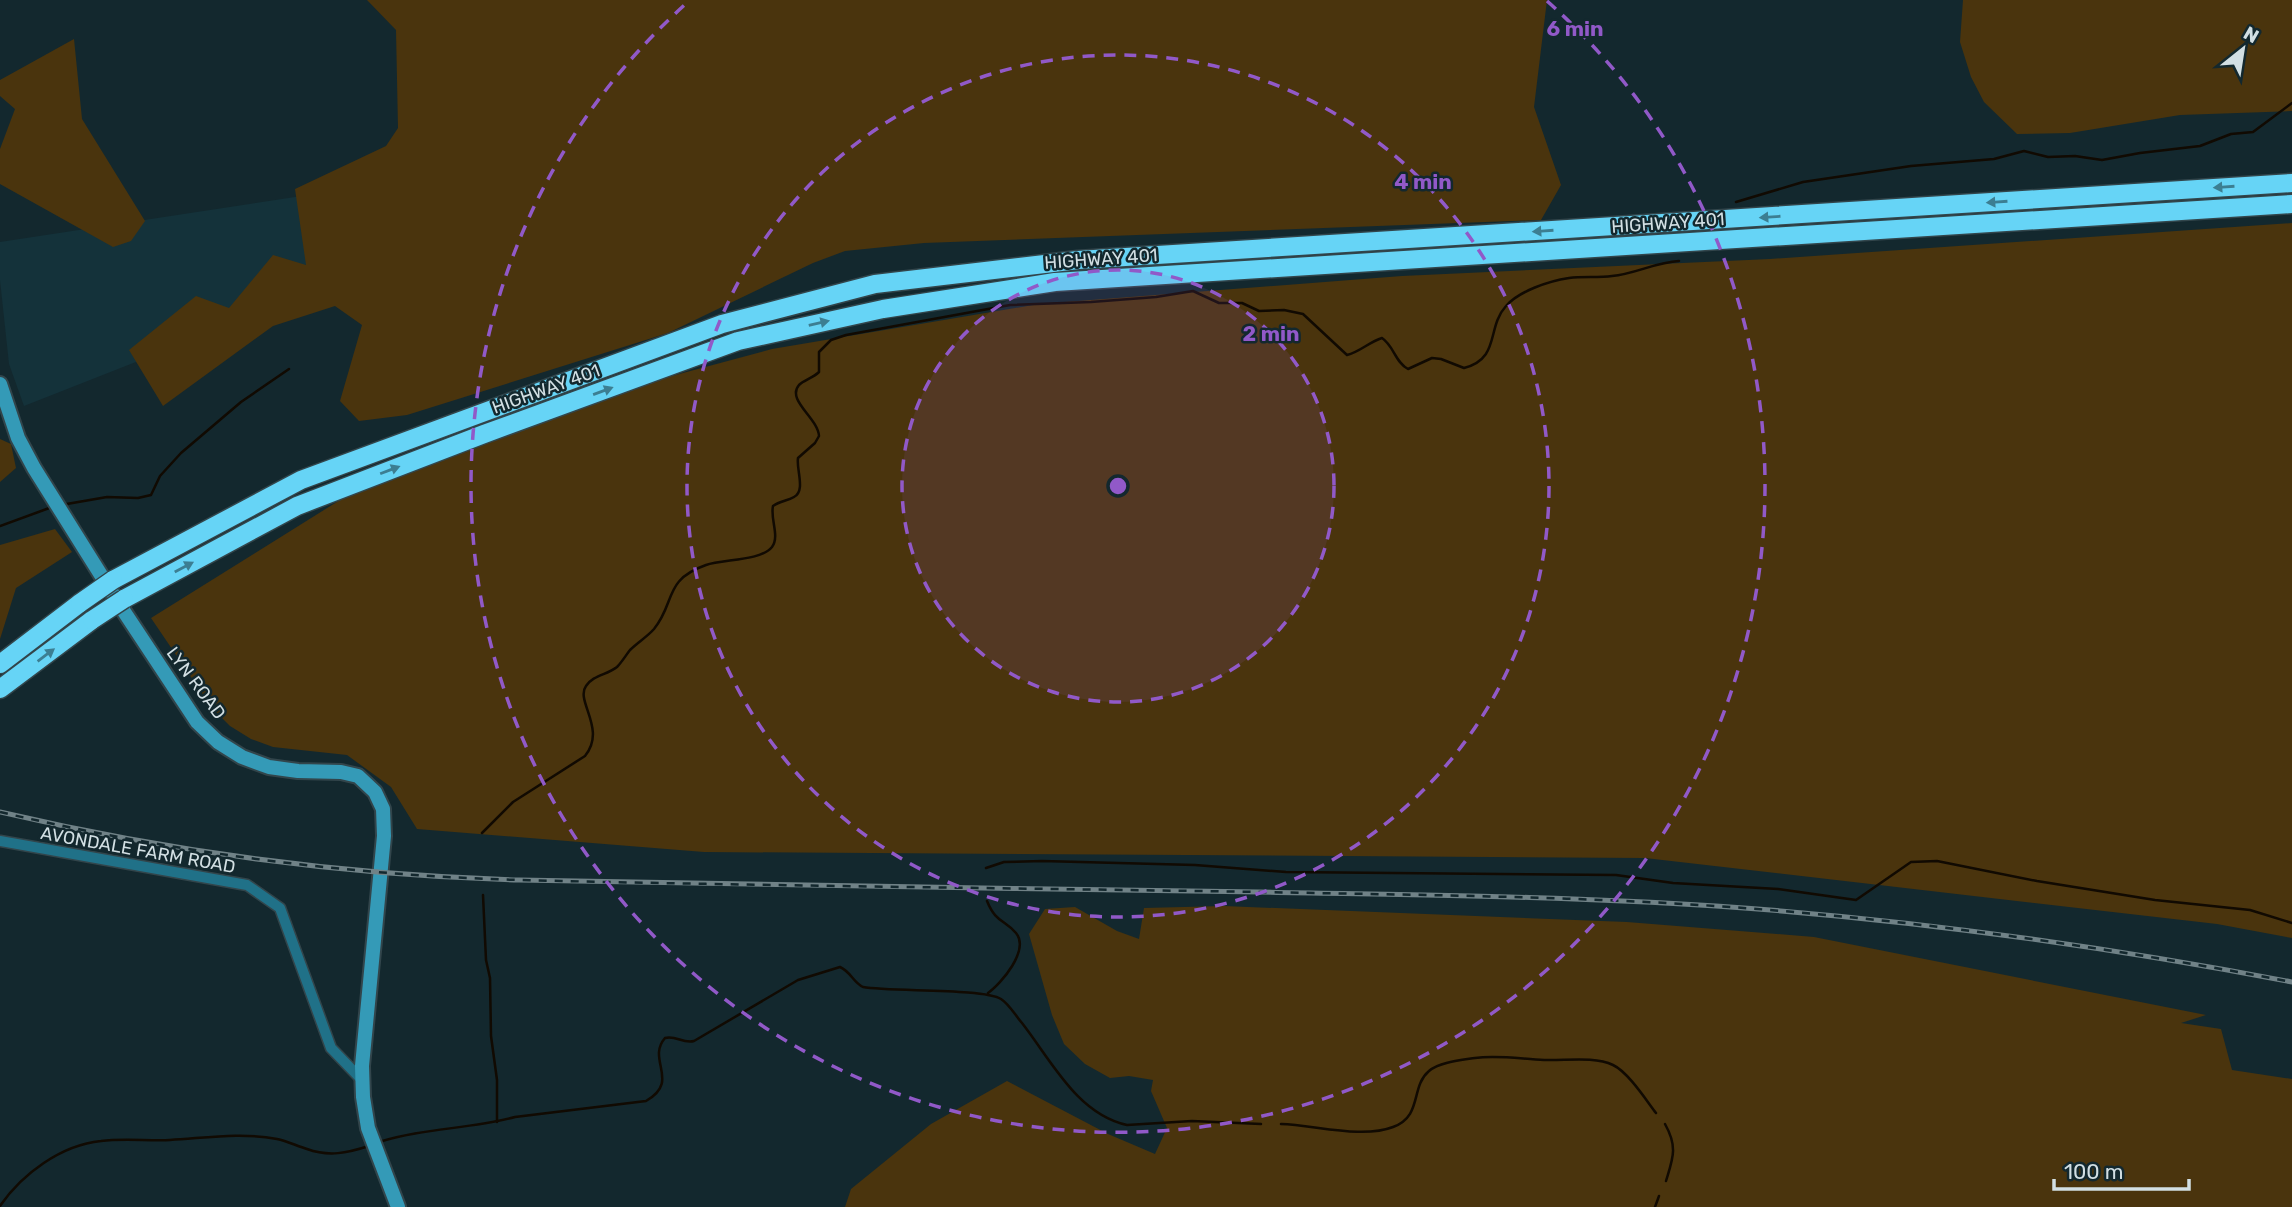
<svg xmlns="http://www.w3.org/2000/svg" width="2292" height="1207" viewBox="0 0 2292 1207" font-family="Rubik,sans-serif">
<rect width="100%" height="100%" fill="#13282e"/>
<!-- built -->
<path fill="#14323a" d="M 400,181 L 396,230 L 240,321 L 24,406 L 9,364 L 0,280 L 0,242 Z"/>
<!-- green -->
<g fill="#4a340d">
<path d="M 367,0 L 1547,0 L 1534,107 L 1561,185 L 1541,220 L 924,243 L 845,251 L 813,263 L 668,333 L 407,415 L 359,421 L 340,401 L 362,325 L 335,306 L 273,326 L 163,406 L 129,350 L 196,296 L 229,308 L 273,255 L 306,265 L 295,189 L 386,146 L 398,128 L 396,30 Z"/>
<path d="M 1963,0 L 2292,0 L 2292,111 L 2180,115 L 2070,133 L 2017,134 L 1984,102 L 1971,77 L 1960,42 Z"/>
<path d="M 74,39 L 82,119 L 145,221 L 131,241 L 113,247 L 0,184 L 0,149 L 15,109 L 0,96 L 0,80 Z"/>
<path d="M 2292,223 L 2292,938 L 2217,924 L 1645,858 L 704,852 L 417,829 L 391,787 L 347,755 L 273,747 L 251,739 L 230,726 L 212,708 L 151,618 L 348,495 L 548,417 L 642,384 L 772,349 L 1039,304 L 1402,276 L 1770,259 Z"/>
<path d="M 0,439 L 11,444 L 16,468 L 0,482 Z"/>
<path d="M 55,529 L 72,552 L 16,588 L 0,639 L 0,545 Z"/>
<path d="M 1224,906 L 1627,922 L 1814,937 L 2206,1015 L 2181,1023 L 2221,1029 L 2232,1070 L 2292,1079 L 2292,1207 L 845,1207 L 851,1189 L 931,1124 L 1007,1081 L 1108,1134 L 1155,1154 L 1167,1128 L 1151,1091 L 1153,1080 L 1129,1076 L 1110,1078 L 1085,1064 L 1064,1044 L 1052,1015 L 1029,934 L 1045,909 L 1075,907 L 1117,931 L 1139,939 L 1144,908 Z"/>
</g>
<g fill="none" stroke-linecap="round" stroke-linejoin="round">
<!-- stream -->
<g stroke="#110a02" stroke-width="2.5">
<path d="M 1736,202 L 1803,182 L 1911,166 L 1994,159 L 2024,151 L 2048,157 L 2075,156 L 2102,160 L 2140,153 L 2200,146 L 2231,134 L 2253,132 L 2292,103"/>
<path d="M 61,505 L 107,497 L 138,498 L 151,495 L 160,476 L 181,453 L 241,402 L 289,369"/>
<path d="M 0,526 L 52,507"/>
<path d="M 482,833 L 513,802 L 585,756 C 607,729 575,701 586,686 C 593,675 607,675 617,667 C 622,662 626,655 630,650 C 638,642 647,637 654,629 C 676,602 663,580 706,565 C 723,559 761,561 772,547 C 780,536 770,519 773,506 C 780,501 787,501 794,497 C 806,491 796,469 798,458 L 815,443 L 819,436 C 818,418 786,400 799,385 C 804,380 813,378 819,372 L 819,352 L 831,340 L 846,335 L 1010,305 L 1091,302 L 1156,297 L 1193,291 L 1219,303 L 1242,303 L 1259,311 L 1284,310 L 1303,314 L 1347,355 C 1360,352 1369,342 1382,338 C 1394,346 1395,362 1408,369 L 1432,358 L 1441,359 L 1464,368 C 1501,358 1486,328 1506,306 C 1519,291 1549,281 1569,278 C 1583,276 1598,278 1612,276 C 1635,274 1656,262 1679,261"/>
<path d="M 986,868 L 1004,862 L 1042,861 L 1195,865 L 1286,872 L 1616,875 L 1673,883 L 1778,889 L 1856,900 L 1911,862 L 1937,861 L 2037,881 L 2155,900 L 2250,910 L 2292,923"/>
<path d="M 483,895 L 486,960 L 490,978 L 491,1036 L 497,1080 L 497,1122"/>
<path d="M 987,901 C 996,923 1004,919 1016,933 C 1030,950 1001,984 988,993"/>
<path d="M 1281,1124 C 1315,1125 1362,1139 1393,1127 C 1423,1116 1410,1087 1429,1071 C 1439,1062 1462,1060 1475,1058 C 1498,1055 1521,1059 1544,1060 C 1565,1061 1594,1056 1613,1065 C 1628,1072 1646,1100 1656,1113"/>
<path d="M 1665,1124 C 1678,1147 1673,1158 1666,1181"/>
<path d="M 379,1142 C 423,1128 471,1129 515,1117 L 646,1101 C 681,1081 646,1060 665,1038 C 676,1035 683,1044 694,1041 L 798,980 L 840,967 C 851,972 853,982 863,987 C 891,992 984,988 1001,999 C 1009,1004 1015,1015 1022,1023 C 1051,1060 1077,1114 1127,1125 L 1192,1121 L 1261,1124"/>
<path d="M 0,1206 C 22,1174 61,1145 101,1141 C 123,1138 147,1141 170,1140 C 206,1138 240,1132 277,1139 C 287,1141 297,1146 307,1149 C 329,1157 347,1153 369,1146"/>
<path d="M 1655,1207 L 1659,1196"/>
</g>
<!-- street casing -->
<g stroke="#32454b" stroke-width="13">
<path id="street" d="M 0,841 L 247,885 L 280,908 L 331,1048 L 362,1080"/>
</g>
<!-- secondary casing -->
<g stroke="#32454b" stroke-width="18">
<path id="secondary" d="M 0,384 L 18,438 L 34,468 L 121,607 L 197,722 L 218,742 L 242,757 L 269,767 L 298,771 L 341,772 L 358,776 L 375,792 L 383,809 L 384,836 L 362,1066 L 363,1097 L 368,1128 L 398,1207"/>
</g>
<!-- highway casing -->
<g stroke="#32454b" stroke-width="21">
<g id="highway">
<path d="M 113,580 L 301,480 L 722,324 L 875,284 L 1078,260 L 2292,183"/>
<path d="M 124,599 L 297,506 L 484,434 L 738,341 L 883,309 L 1055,282 L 2292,204"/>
<path d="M 0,664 L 80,603"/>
<path d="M 0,689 L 92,620"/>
</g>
</g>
<!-- street -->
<use href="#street" stroke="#207188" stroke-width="10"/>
<!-- secondary -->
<use href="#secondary" stroke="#349ab7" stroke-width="14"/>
<!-- highway -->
<use href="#highway" stroke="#66d4f6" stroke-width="18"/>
<!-- rail casing -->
<g stroke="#708287" stroke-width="5">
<path id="rail" d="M 0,812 C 171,852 343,875 519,880 C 766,886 1013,888 1260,892 C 1412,895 1564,896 1716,906 C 1909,919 2102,946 2292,982"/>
</g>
<!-- rail -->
<use href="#rail" stroke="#13282e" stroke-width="2.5" stroke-dasharray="8" stroke-linecap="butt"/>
<!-- highway-bridge casing -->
<g stroke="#32454b" stroke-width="21" stroke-linecap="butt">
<g id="highway-bridge">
<path d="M 80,603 L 113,580"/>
<path d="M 92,620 L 124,599"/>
</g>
</g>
<!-- highway-bridge -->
<use href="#highway-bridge" stroke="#66d4f6" stroke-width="18"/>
</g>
<!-- one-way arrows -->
<defs><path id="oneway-solid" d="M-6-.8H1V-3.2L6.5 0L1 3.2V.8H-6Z" transform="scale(1.75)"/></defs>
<g fill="#3c7e92">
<use href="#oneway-solid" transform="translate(2224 187) rotate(176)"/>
<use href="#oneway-solid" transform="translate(1997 202) rotate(176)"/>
<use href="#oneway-solid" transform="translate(1770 217) rotate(176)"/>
<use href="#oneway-solid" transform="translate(1543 231) rotate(176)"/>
<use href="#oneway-solid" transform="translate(819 323) rotate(-13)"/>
<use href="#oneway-solid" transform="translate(603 391) rotate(-20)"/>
<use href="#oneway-solid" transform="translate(390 470) rotate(-21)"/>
<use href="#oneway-solid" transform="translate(184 567) rotate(-28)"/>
<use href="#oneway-solid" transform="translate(46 655) rotate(-37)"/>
</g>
<!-- distance rings -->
<circle cx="1118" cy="486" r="216" fill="#9159c8" fill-opacity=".12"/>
<g fill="none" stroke="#9159c8" stroke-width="3.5" stroke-dasharray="12 9">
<circle cx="1118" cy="486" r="216"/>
<circle cx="1118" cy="486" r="431"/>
<path d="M1547 1A647 647 0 1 1 689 1"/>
</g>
<g text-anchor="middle" stroke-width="5" stroke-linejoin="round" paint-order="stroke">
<!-- street labels -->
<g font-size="18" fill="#d2dfe3" stroke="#13282e">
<text transform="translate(1668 223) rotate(-4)" y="6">HIGHWAY 401</text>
<text transform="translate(1101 259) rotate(-4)" y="6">HIGHWAY 401</text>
<text transform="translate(546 389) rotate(-20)" y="6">HIGHWAY 401</text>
<text transform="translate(196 683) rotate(53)" y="6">LYN ROAD</text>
<text transform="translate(138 850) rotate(10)" y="6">AVONDALE FARM ROAD</text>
</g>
</g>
<circle cx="1118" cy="486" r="10" fill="#9159c8" stroke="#13282e" stroke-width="3.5"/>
<g font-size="21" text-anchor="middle" font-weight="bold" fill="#9159c8" stroke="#13282e" stroke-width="5" stroke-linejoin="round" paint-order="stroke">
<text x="1575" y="36">6 min</text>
<text x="1423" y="189">4 min</text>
<text x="1271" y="341">2 min</text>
</g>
<!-- north arrow -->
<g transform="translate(2243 49) rotate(30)" stroke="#13282e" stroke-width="5" paint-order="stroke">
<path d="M0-5L12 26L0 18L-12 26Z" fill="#d2dfe3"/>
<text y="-10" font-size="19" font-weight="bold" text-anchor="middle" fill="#d2dfe3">N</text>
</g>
<!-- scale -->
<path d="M2054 1179v10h135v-10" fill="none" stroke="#d2dfe3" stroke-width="3.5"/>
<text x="2064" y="1179" font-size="21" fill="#d2dfe3" stroke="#13282e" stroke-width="5" paint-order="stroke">100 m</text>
</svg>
